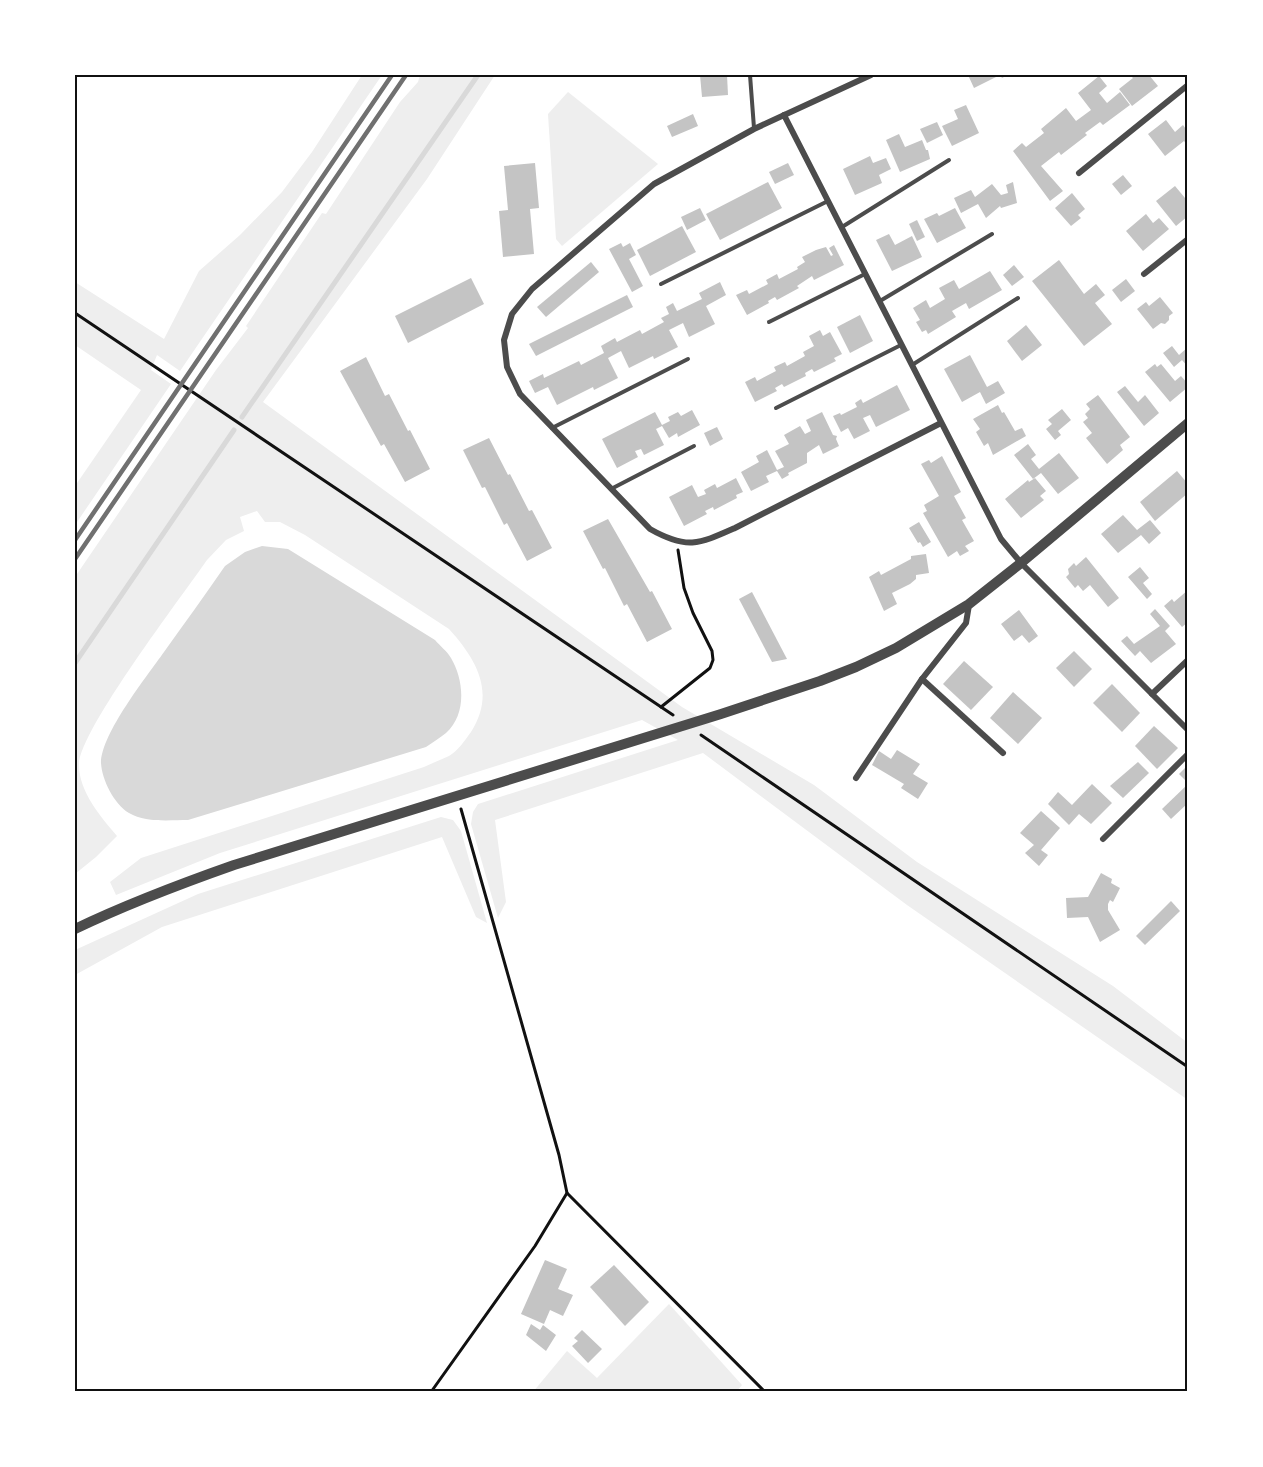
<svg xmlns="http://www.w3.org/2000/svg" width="1263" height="1467" viewBox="0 0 1263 1467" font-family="'Fira Sans Condensed',sans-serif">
<rect width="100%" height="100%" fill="#fff"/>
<!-- green -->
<g fill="#eee">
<path d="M 362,75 L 382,75 L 180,371 L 157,355 L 151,370 L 171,384 L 75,525 L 75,486 L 141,390 L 75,345 L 75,282 L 164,339 L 199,271 L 240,235 L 282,192 L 312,152 Z"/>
<path d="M 420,75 L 495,75 L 427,179 L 263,402 L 682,707 L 814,785 L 917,862 L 1113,986 L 1188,1043 L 1188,1100 L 907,905 L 703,753 L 495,820 L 506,902 L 498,918 L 471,824 L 473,812 L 478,804 L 678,740 L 642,720 L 220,853 L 116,895 L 110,882 L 141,858 L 424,767 C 432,763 441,760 449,756 C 458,751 465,740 471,732 C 496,693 477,660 449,629 L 305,535 L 280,522 L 265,522 L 257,511 L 240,517 L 244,531 L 226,540 L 207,560 C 183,595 78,732 79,765 C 79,792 101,817 117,836 L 96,857 L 75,874 L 75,577 L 216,370 L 248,328 L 246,326 L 322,213 L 326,214 L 400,102 L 418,82 Z"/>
<path d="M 568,92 L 658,164 L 562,246 L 556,239 L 548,114 Z"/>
<path d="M 441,817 L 453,820 L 461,831 L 487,923 L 476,917 L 442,837 L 162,927 L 75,975 L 75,950 L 198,894 Z"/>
<path d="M 669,1304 L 742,1385 L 736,1392 L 533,1392 L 567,1351 L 597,1378 Z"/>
</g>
<!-- water -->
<path fill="#d9d9d9" d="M 262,546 L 288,549 L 435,640 C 440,646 447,651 451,658 C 464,680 467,714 446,733 C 440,738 433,742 426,747 L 188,820 C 170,820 145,823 129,813 C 114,804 102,780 101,763 C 101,734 147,676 164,652 C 184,624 205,595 225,566 L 245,552 Z"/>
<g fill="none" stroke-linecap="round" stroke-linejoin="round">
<!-- stream -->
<g stroke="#d9d9d9" stroke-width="5">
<path d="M 242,417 L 478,75"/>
<path d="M 75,663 L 234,430"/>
</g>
</g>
<!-- building -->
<g fill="#c4c4c4">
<path d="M 700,75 L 727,75 L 728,95 L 702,97 Z"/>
<path d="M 968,75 L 1008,75 L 1002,78 L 1000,75 L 974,88 Z"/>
<path d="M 1130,75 L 1149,75 L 1158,86 L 1132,106 L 1119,89 L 1133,78 Z"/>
<path d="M 1099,76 L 1107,86 L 1099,93 L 1107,103 L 1120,92 L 1130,105 L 1103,125 L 1100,122 L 1085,133 L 1087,135 L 1061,155 L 1059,152 L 1041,166 L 1063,191 L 1050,201 L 1013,151 L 1022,143 L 1026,147 L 1044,133 L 1041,129 L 1066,108 L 1076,121 L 1091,110 L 1078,93 Z"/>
<path d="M 966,105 L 979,133 L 952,146 L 942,126 L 958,119 L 954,110 Z"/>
<path d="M 693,114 L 698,126 L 672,137 L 667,126 Z"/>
<path d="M 1166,120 L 1175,132 L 1183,125 L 1188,132 L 1188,146 L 1184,141 L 1165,156 L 1148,134 Z"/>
<path d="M 937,122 L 943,135 L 927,143 L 920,129 Z"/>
<path d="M 899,134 L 905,147 L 922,140 L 926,150 L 928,150 L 930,159 L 900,172 L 886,140 Z"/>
<path d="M 870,156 L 873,163 L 886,158 L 891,169 L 879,175 L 882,183 L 855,195 L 843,169 Z"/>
<path d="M 535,163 L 539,208 L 530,209 L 534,254 L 503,257 L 499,211 L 508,210 L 504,166 Z"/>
<path d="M 788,163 L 794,175 L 775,184 L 769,172 Z"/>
<path d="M 1123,175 L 1132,186 L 1121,195 L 1112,184 Z"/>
<path d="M 768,182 L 782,208 L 720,240 L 706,214 Z"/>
<path d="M 1013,182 L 1017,203 L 1001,208 L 1000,206 L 986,218 L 978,204 L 961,213 L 954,198 L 971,190 L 975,197 L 992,184 L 1001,195 L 1008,193 L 1006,185 Z"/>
<path d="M 1175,186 L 1185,198 L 1188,195 L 1188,216 L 1176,226 L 1156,201 Z"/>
<path d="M 1072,193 L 1085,209 L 1078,215 L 1081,218 L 1071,226 L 1055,208 Z"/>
<path d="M 700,208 L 706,220 L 687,230 L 681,217 Z"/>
<path d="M 955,208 L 966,228 L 937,243 L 924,219 L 937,213 L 939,216 Z"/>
<path d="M 1146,214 L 1153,223 L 1159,218 L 1169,229 L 1143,251 L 1126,231 Z"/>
<path d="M 917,220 L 925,237 L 917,241 L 909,224 Z"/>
<path d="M 682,226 L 696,252 L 650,276 L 637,250 Z"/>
<path d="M 889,234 L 895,245 L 912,236 L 922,257 L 892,271 L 876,240 Z"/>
<path d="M 621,243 L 623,247 L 630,243 L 636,255 L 629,259 L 643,286 L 632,292 L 609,249 Z"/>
<path d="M 834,245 L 844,265 L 814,280 L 812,276 L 797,286 L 799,288 L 777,300 L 775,297 L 768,301 L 769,303 L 747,315 L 736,295 L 747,290 L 749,294 L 768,284 L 766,280 L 777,274 L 779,279 L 798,269 L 797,267 L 805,262 L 802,257 L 816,250 L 826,247 L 831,256 L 833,255 L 829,248 Z"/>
<path d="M 1059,260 L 1084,294 L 1096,284 L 1105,295 L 1095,303 L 1112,324 L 1084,346 L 1032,281 Z"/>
<path d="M 591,262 L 599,272 L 546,317 L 537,307 Z"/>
<path d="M 1014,265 L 1024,277 L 1012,286 L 1003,275 Z"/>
<path d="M 990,271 L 1002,290 L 969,309 L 966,303 L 952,311 L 956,317 L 928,334 L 926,330 L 922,332 L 916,322 L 920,320 L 913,308 L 926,300 L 930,308 L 945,299 L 939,288 L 954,280 L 959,289 Z"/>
<path d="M 471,278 L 484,304 L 408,343 L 395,316 Z"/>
<path d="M 1126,279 L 1135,291 L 1121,302 L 1112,290 Z"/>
<path d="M 720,282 L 726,295 L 706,306 L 715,324 L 689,337 L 683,323 L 669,330 L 678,347 L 654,359 L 653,356 L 629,368 L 621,351 L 608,358 L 618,378 L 594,390 L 593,387 L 557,405 L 548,387 L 535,393 L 529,381 L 543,374 L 544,378 L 579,361 L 581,365 L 604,353 L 601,346 L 615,338 L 617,342 L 640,330 L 642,334 L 664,322 L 661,318 L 669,314 L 666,307 L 673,303 L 677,311 L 702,299 L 699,293 Z"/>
<path d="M 627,295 L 633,307 L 536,356 L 529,344 Z"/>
<path d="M 1160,297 L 1173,313 L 1169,316 L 1169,320 L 1165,324 L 1161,323 L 1153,329 L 1137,309 L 1146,302 L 1149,306 Z"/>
<path d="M 860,315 L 873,341 L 850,353 L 837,327 Z"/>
<path d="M 1026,325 L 1042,345 L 1022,361 L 1007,341 Z"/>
<path d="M 820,330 L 823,336 L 830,332 L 842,354 L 834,358 L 836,361 L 814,372 L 812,369 L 805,373 L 806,376 L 784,387 L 782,384 L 775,388 L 777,391 L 755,402 L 745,382 L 755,377 L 757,381 L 776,371 L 774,367 L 785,362 L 787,366 L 805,356 L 803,352 L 814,346 L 809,336 Z"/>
<path d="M 1172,346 L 1179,355 L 1188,347 L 1188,367 L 1182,360 L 1174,367 L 1163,353 Z"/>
<path d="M 970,355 L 987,387 L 998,381 L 1005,393 L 986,404 L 980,392 L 962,402 L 944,369 Z"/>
<path d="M 366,357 L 385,396 L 389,394 L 408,431 L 410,430 L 430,469 L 405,482 L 384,444 L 381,446 L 340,371 Z"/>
<path d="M 1155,364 L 1157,367 L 1161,364 L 1175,381 L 1181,376 L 1188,384 L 1188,387 L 1170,402 L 1145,372 Z"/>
<path d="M 897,385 L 910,410 L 876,427 L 870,415 L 863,418 L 870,431 L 854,439 L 848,428 L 841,432 L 833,416 L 840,413 L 841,415 L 857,407 L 855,403 L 861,399 L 863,403 Z"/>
<path d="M 1125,386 L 1138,402 L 1145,395 L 1159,413 L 1144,426 L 1117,392 Z"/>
<path d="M 1098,395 L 1130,437 L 1120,445 L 1123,450 L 1107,464 L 1086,438 L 1092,433 L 1083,422 L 1088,418 L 1085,414 L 1090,409 L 1086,404 Z"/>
<path d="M 998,405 L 1002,413 L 1004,412 L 1015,431 L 1022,428 L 1026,436 L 993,455 L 988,443 L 984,446 L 976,432 L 980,429 L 973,419 Z"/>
<path d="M 1062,409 L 1071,420 L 1058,431 L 1061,435 L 1055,440 L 1046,429 L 1052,424 L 1048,420 Z"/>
<path d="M 692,410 L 700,425 L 678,437 L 677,433 L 669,438 L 662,426 L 656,429 L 664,445 L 644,455 L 641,449 L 635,451 L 638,457 L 617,468 L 602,439 L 655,412 L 662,425 L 670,421 L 668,417 L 678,412 L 681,416 Z"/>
<path d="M 822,412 L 833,435 L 837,436 L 836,439 L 839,446 L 823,454 L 819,445 L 807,453 L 807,463 L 788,473 L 789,475 L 782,479 L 777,471 L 766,476 L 769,482 L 751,491 L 741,472 L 759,462 L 756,456 L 767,450 L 777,470 L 784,467 L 775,451 L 789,444 L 784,435 L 800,426 L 805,434 L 811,431 L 806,420 Z"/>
<path d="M 717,427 L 723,439 L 710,446 L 704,433 Z"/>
<path d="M 489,438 L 508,475 L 510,474 L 529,511 L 532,510 L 552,548 L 527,561 L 507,523 L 504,525 L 485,487 L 482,488 L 463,450 Z"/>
<path d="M 1028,444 L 1036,455 L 1031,459 L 1039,469 L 1059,453 L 1079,478 L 1058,494 L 1041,473 L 1033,479 L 1014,455 Z"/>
<path d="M 942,456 L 961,492 L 954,496 L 966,518 L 962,520 L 974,541 L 965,546 L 969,551 L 960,556 L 957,551 L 948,557 L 923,513 L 927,511 L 924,505 L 939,496 L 921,464 L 929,460 L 931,463 Z"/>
<path d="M 1177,471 L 1188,484 L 1188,493 L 1155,521 L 1140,502 Z"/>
<path d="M 736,478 L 743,492 L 736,495 L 737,498 L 714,510 L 713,507 L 705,511 L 707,514 L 684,526 L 669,497 L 692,485 L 698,497 L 706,494 L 704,490 L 715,484 L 717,488 Z"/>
<path d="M 1035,478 L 1046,491 L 1040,496 L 1044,500 L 1021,518 L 1005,499 L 1028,480 L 1029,482 Z"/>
<path d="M 1123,515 L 1137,530 L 1150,520 L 1161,533 L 1149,544 L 1141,535 L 1118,553 L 1101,534 Z"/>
<path d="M 608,519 L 650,592 L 652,591 L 672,629 L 647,642 L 627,604 L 624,606 L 605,568 L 603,569 L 583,531 Z"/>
<path d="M 919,522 L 931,542 L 923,547 L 920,542 L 918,543 L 909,528 Z"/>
<path d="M 926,554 L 929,573 L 916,575 L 916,579 L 910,584 L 892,593 L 897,604 L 884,611 L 869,577 L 879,571 L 881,575 L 911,559 L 911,556 Z"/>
<path d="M 1086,557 L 1119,598 L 1108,607 L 1090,585 L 1083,591 L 1078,585 L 1075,588 L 1066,577 L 1069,574 L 1068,569 L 1074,563 L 1076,566 Z"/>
<path d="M 1140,567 L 1149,578 L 1143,583 L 1152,594 L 1147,599 L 1128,577 Z"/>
<path d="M 1188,590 L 1188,622 L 1182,627 L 1164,606 L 1172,599 L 1174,602 Z"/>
<path d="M 752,592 L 787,659 L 772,662 L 739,599 Z"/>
<path d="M 1155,609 L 1170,626 L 1165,631 L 1176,644 L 1151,663 L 1140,651 L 1135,656 L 1121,641 L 1127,636 L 1134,644 L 1160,626 L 1150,614 Z"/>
<path d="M 1019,610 L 1038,636 L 1029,643 L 1022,635 L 1014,641 L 1001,624 Z"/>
<path d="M 1074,651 L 1092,669 L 1074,687 L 1056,668 Z"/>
<path d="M 964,661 L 993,687 L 971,710 L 943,684 Z"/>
<path d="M 1112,684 L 1140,713 L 1122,732 L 1093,703 Z"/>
<path d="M 1013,692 L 1042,718 L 1018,744 L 990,718 Z"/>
<path d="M 1154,726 L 1178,748 L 1157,769 L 1135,746 Z"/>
<path d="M 897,750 L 920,764 L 913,774 L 928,783 L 918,799 L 901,788 L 904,784 L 872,765 L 879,751 L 891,759 Z"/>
<path d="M 1138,762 L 1149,773 L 1123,798 L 1110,786 Z"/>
<path d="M 1188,765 L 1188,783 L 1179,774 Z"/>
<path d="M 1092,784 L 1112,803 L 1091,824 L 1079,814 L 1069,825 L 1048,804 L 1058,792 L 1072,805 Z"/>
<path d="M 1188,784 L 1188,803 L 1171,819 L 1162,809 Z"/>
<path d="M 1041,811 L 1060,828 L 1041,850 L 1048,855 L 1039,866 L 1025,853 L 1034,845 L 1020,833 Z"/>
<path d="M 1101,873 L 1112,879 L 1111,883 L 1120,888 L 1113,902 L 1110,900 L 1108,904 L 1108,910 L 1120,930 L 1100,942 L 1088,917 L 1067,918 L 1066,898 L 1088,897 Z"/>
<path d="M 1171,901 L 1180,911 L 1145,945 L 1136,936 Z"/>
<path d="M 545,1260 L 567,1269 L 558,1289 L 573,1295 L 563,1316 L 550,1310 L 544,1324 L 521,1314 Z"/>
<path d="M 614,1265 L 649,1302 L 625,1326 L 590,1287 Z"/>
<path d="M 531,1324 L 540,1330 L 543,1325 L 556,1335 L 546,1351 L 526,1335 Z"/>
<path d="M 582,1330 L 602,1349 L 588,1363 L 572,1346 L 578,1341 L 574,1338 Z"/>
</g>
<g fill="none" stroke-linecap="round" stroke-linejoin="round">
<!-- path -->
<g stroke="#111" stroke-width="3">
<path d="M 75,313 L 673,715"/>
<path d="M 661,707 L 710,668 L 713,660 L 712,651 L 693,613 L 684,588 L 678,550"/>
<path d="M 701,735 L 1188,1067"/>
<path d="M 461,809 L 559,1155 L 567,1193 L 765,1392"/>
<path d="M 431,1392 L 535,1246 L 567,1193"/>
</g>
<!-- service -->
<g stroke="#4c4c4c" stroke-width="4">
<path d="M 750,75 L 754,128"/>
<path d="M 842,227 L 949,160"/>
<path d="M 661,284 L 828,201"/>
<path d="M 880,301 L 992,234"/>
<path d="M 769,322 L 865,274"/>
<path d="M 912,365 L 1018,298"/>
<path d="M 776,408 L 901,345"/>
<path d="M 552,428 L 688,359"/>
<path d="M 611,489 L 694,446"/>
</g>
<!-- minor -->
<g stroke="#4c4c4c" stroke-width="6">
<path d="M 871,75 L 754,129 L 654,184 L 532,289 L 512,314 L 504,340 L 507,367 L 520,394 L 650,529 C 687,550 699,544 735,528 L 941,423"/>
<path d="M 1188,75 L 1188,76"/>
<path d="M 784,115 L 1001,539 L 1021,563 L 1188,730"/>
<path d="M 1079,173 L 1188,85"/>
<path d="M 1144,274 L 1188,239"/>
<path d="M 922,679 L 1003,753"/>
<path d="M 1152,694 L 1188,660"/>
<path d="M 856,778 L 922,679 L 966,623 L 969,605"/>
<path d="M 1103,839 L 1188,754"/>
</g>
<!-- tertiary -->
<path stroke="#4c4c4c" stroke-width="10" d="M 75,929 C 127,904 180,884 234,865 L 721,714 L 820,681 L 856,667 L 896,648 L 969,604 L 1021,563 L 1188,423"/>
<!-- rail -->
<g stroke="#707070" stroke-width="4.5">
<path d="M 75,540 L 392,75"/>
<path d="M 75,559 L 406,75"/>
</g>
</g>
<!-- border -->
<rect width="1263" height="1467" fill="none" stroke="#ffffff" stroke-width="153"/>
<rect x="76" y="76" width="1110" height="1314" fill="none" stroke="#111" stroke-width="2"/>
</svg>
